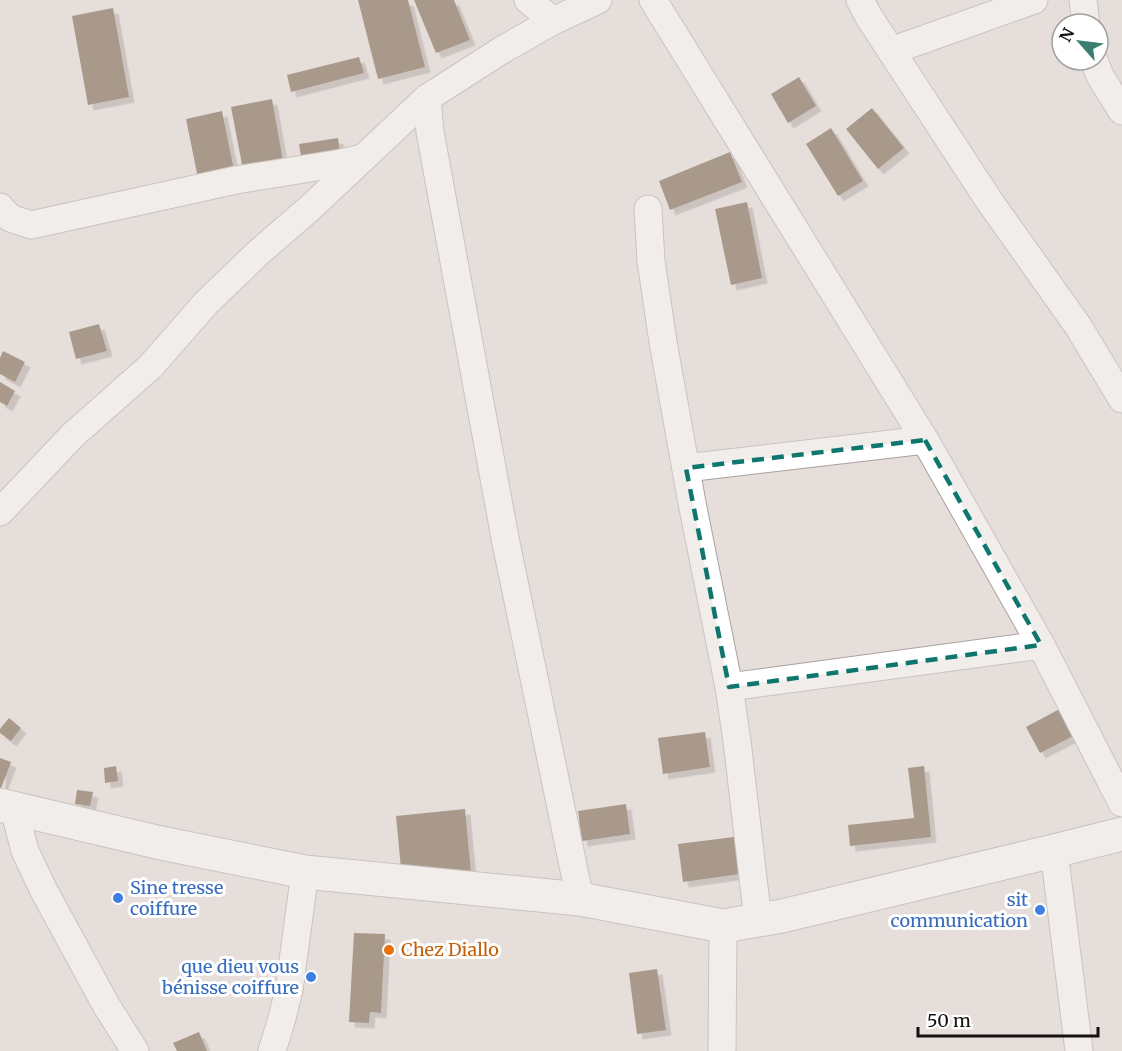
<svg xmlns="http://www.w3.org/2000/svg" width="1122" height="1051" viewBox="0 0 1122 1051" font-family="Merriweather,serif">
<defs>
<filter id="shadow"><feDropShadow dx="5.5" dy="5.5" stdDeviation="0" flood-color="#0004"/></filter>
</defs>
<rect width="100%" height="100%" fill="#e6dedb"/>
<!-- building -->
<g fill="#60442c" filter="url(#shadow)">
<path d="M 358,0 L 408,0 L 425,67 L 378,79 Z"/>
<path d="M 414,0 L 454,0 L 470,40 L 436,53 Z"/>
<path d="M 113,8 L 129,97 L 88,105 L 72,16 Z"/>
<path d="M 359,57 L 364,73 L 291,92 L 287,75 Z"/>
<path d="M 799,77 L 816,106 L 788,123 L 771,94 Z"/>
<path d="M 272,99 L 284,167 L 244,175 L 231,107 Z"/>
<path d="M 872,108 L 904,148 L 878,169 L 846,129 Z"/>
<path d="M 222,111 L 236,180 L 200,188 L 186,119 Z"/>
<path d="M 831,128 L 863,181 L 838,196 L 806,144 Z"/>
<path d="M 338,138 L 341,163 L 303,169 L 299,144 Z"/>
<path d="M 730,152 L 742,182 L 670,210 L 659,181 Z"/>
<path d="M 747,202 L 762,278 L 731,285 L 715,209 Z"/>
<path d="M 99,324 L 107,351 L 76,359 L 69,332 Z"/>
<path d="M 3,351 L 25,362 L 15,382 L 0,374 L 0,358 Z"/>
<path d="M 0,382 L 15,391 L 7,406 L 0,402 Z"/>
<path d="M 1069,704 L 1083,731 L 1040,753 L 1026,727 Z"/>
<path d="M 9,718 L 21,728 L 11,741 L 0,733 L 0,729 Z"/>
<path d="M 705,732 L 710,767 L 663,774 L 658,738 Z"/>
<path d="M 0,758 L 11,762 L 0,791 Z"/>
<path d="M 116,766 L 118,781 L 105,783 L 104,768 Z"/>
<path d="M 924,766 L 931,837 L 850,846 L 848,825 L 914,818 L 908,768 Z"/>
<path d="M 77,790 L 93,792 L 90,806 L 75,804 Z"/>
<path d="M 626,804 L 630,834 L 582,841 L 578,811 Z"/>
<path d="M 465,809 L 472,883 L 402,880 L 396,816 Z"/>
<path d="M 742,836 L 747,873 L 683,882 L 678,844 Z"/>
<path d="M 354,933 L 385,934 L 381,1013 L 370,1012 L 369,1023 L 349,1022 Z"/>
<path d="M 657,969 L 666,1030 L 637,1034 L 629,973 Z"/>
<path d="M 199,1032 L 207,1051 L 177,1051 L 173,1043 Z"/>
</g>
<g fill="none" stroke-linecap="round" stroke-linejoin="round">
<!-- minor casing -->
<g stroke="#a9a19e" stroke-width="29">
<g id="minor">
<path d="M 528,0 L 553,21"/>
<path d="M 653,0 L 925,440 L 1041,645 L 1122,803"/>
<path d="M 860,0 L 869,17 L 990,202 L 1078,326 L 1122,399"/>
<path d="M 1083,0 L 1086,24"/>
<path d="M 891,51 L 1034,0"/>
<path d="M 1094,60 L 1100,76 L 1122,111"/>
<path d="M 427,98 L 430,132 L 506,543 L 580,899"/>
<path d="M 0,207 L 10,218 L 31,225 L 236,180 L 341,163 L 363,158"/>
<path d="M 648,209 L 651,261 L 663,342 L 692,503 L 729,687 L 737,741 L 758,921"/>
<path d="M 686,468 L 925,440"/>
<path d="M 0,512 L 73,435 L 151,366 L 206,303 L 258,253 L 310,208 L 427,98 L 502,50 L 553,21 L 598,0"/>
<path d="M 729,687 L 1041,645"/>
<path d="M 14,809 L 25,851 L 43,889 L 106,1005 L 135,1051"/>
<path d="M 1054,851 L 1079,1051"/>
<path d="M 272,1051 L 282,1018 L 289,990 L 305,872"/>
<path d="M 722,1051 L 723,926"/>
</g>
</g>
<!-- tertiary casing -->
<g stroke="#a9a19e" stroke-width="35">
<path id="tertiary" d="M 0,805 L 161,843 L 305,872 L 580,899 L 723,926 L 782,916 L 1054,851 L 1122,834"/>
</g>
<!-- minor -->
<use href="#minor" stroke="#fff" stroke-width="27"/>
<!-- tertiary -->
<use href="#tertiary" stroke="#fff" stroke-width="33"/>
</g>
<!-- marked area -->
<path d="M0 0H1122V1051H0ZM 925,440 L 1041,645 L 729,687 L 686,468 Z" fill="#e6dedb" fill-opacity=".55" fill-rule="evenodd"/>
<path fill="none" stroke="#0f766e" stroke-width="4.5" stroke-dasharray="12 8" stroke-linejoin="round" d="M 925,440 L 1041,645 L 729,687 L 686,468 Z"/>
<!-- markers -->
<g fill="#3f7fe0" stroke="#fff" stroke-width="2">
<circle cx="118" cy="898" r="6"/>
<circle cx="1040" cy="910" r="6"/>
<circle cx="311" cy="977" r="6"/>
</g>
<circle fill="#e8710a" stroke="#fff" stroke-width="2" cx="389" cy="950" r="6"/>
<g text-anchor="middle" stroke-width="6" stroke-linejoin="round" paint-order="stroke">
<!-- shop labels -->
<g font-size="18" fill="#366cbe" stroke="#fff" text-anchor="end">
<text x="130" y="894" text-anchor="start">Sine tresse<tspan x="130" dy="21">coiffure</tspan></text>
<text x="1028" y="906">sit<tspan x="1028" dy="21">communication</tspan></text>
<text x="299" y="973">que dieu vous<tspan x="299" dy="21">bénisse coiffure</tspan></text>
</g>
<!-- food labels -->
<g font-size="18" fill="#c56008" stroke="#fff" text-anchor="start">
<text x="401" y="956">Chez Diallo</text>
</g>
</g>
<!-- north arrow -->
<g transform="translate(1080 42) rotate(298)"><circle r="28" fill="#ffffff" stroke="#a1a09f" stroke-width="1.5"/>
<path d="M0-4.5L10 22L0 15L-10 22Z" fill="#3a7e72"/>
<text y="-9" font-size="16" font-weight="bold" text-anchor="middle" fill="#141110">N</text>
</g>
<!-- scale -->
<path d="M918 1027v9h180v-9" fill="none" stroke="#141110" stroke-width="3"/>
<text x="927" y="1027" font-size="18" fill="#141110" stroke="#ffffff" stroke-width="4.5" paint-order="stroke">50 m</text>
</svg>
